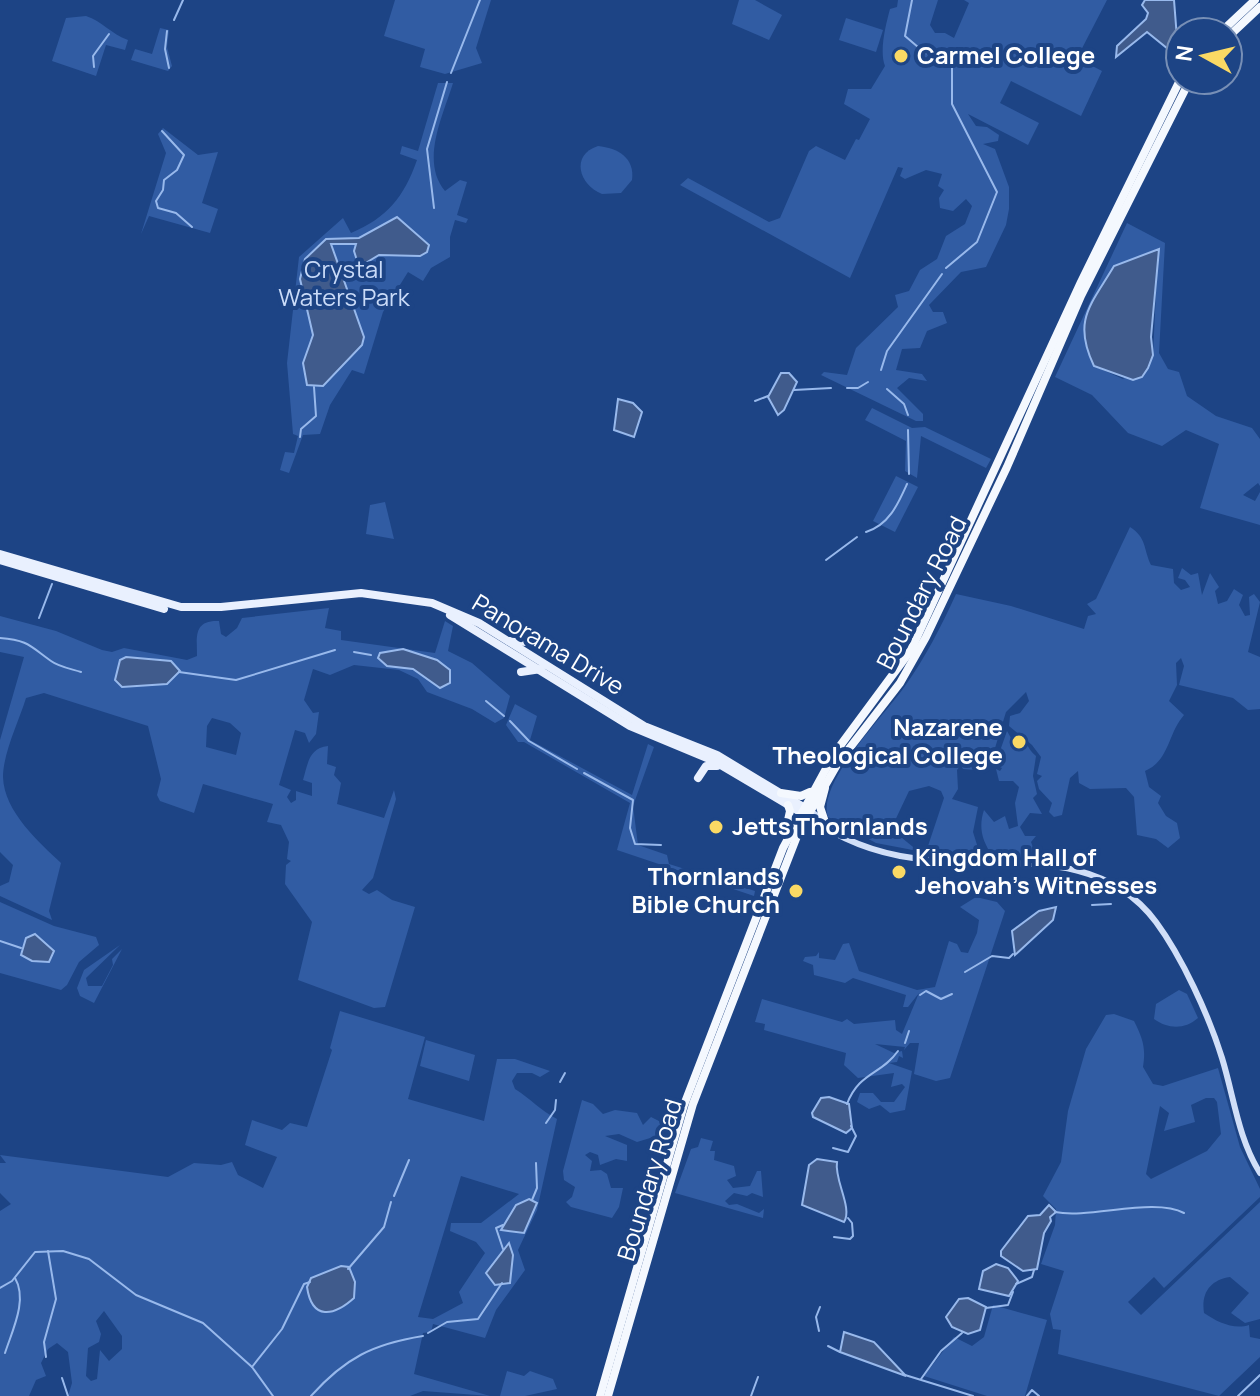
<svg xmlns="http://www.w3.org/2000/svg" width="1260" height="1396" viewBox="0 0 1260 1396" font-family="Manrope,sans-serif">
<rect width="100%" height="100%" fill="#1d4485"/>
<!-- green -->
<g fill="#315ca3" fill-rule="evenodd">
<path d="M 395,0 L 491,0 L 476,48 L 482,63 L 445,74 L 420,67 L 425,49 L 384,36 Z"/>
<path d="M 739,0 L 755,0 L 782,15 L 769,40 L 732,24 Z"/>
<path d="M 898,0 L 938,0 L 930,25 L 935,33 L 945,33 L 954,38 L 969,3 L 964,0 L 1107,0 L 1077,58 L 1102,71 L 1081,116 L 1011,81 L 1000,103 L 1039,123 L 1028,145 L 968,114 L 976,126 L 987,127 L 999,135 L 998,141 L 983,144 L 995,149 L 1009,187 L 1009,209 L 1006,225 L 986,267 L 961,272 L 929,305 L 933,312 L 943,312 L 947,323 L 927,331 L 920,348 L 902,349 L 896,370 L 922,374 L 927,381 L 909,378 L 897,388 L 923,414 L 923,421 L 916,421 L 821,375 L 824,372 L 847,375 L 856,348 L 898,307 L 895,295 L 909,291 L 920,270 L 937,259 L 946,236 L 965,224 L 972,206 L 966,199 L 953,211 L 940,208 L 939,198 L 944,190 L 938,186 L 942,174 L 926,170 L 905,179 L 900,176 L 903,168 L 898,167 L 850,278 L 680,185 L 688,178 L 769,222 L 780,218 L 809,151 L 816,146 L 845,160 L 856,139 L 859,140 L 870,119 L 844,104 L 848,89 L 871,89 L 885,66 C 879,51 886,24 890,9 L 897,7 Z"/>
<path d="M 86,16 C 102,21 111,34 128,40 L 125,50 L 106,45 L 96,76 L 52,61 L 66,18 Z"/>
<path d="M 846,18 L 883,30 L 876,52 L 839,40 Z"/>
<path d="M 160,28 L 169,30 L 167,47 L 172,66 L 168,71 L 131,60 L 135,49 L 152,54 Z"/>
<path d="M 438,83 L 453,83 C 443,116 420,161 445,191 L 460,180 L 467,182 L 457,215 L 468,219 L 466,223 L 455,220 L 450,237 L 450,257 L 431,268 L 423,281 L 408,272 L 383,312 L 364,374 L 352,370 L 330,405 L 320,434 L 303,435 L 289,473 L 280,470 L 285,452 L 294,453 L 298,436 L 293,434 L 287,363 L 299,257 L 343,218 L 351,233 C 387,218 404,197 417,160 L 400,154 L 402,146 L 418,151 Z"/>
<path d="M 163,128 L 198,155 L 218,152 L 202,203 L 218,209 L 210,233 L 149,216 L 141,234 L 166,153 L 158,134 Z"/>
<path d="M 598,146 C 618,148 635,158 632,180 L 621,193 L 602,194 C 579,185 570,155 598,146 Z"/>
<path d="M 1127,223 L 1165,243 L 1159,353 L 1168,369 L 1179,372 L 1187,396 L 1216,416 L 1252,428 L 1260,439 L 1260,486 L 1258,483 L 1243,495 L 1255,501 L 1260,492 L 1260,525 L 1200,508 L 1219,444 L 1186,430 L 1162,446 L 1128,433 L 1092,395 L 1055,377 ZM 1158,249 L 1153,355 L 1123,379 L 1094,366 L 1084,321 L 1114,266 Z"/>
<path d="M 872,408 L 912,428 L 925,427 L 991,459 L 986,468 L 921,436 L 917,478 L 905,471 L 906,441 L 865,420 Z"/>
<path d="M 896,476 L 918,487 L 895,532 L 873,521 Z"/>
<path d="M 385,502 L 394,539 L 366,534 L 370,505 Z"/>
<path d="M 1130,527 C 1147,538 1143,548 1151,565 L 1173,569 L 1174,583 L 1181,590 L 1190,587 L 1185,580 L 1178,578 L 1182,568 L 1191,575 L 1198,573 L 1202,595 L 1210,573 L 1219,587 L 1215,591 L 1218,604 L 1227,601 L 1234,589 L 1243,595 L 1239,605 L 1245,616 L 1250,615 L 1249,597 L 1254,594 L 1260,602 L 1248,652 L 1260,657 L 1260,709 L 1248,710 L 1233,698 L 1179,685 L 1184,666 L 1181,658 L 1176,663 L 1177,685 L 1169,701 L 1184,715 C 1167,735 1170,760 1145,771 L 1149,787 L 1161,796 L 1158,803 L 1166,816 L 1177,823 L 1180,838 L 1168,848 L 1156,839 L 1137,835 L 1134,797 L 1126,788 L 1090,789 L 1079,783 L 1078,771 L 1070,778 L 1062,815 L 1054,817 L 1049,812 L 1052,803 L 1039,789 L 1037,781 L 1042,776 L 1037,774 L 1041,757 L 1032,745 L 1009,726 L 1010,716 L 1020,713 L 1029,701 L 1026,692 L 1006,712 L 988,771 L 963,769 L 961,765 L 957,770 L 958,789 L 952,799 L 978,807 L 973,832 L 978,848 L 974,852 L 926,852 L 944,798 L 941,791 L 929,786 L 909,791 L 891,829 L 918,851 L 876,843 L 828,817 C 816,783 886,714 905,686 C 925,658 942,625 956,594 L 1011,606 L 1084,629 L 1088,616 L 1096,614 L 1087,604 L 1096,599 Z"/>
<path d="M 329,608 L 325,628 L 341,631 L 341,640 L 435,653 L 445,621 L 453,626 L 448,651 L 472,663 L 510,696 L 504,718 L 495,723 L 472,709 L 427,692 L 418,679 L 399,670 L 354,665 L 330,675 L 313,669 L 304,700 L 313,713 L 319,712 L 316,734 L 309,743 L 305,733 L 295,730 L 279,785 L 291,790 L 287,797 L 291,803 L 296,800 L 296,791 L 312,796 L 312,783 L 303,780 C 308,763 309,748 328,746 L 327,764 L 336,767 L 334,775 L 341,783 L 337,804 L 384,818 L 394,790 L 396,799 L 373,878 L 362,890 L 369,894 L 377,890 L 392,900 L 415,907 L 385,1007 L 374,1008 L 298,980 L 312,922 L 285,884 L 286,865 L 291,861 L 287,859 L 289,842 L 281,825 L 267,822 L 273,804 L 203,784 L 194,813 L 160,801 L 157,795 L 161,779 L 148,726 L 44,693 L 26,698 C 19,721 3,753 3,777 C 4,812 40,843 61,863 L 49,911 L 52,920 L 0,896 L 0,886 L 9,882 L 13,865 L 0,852 L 0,740 L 24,657 L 0,652 L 0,616 L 56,631 L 102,650 L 112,652 L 124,648 L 187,660 L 197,656 C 197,637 193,620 219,621 L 221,634 L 226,637 L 237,628 L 242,618 ZM 212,718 L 230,723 L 241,733 L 236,755 L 206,747 L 207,726 Z"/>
<path d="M 515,704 L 537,716 L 530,740 L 632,795 L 648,744 L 654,747 L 633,806 L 638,845 L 667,855 L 669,864 L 755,891 L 754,896 L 617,850 L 630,803 L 524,742 L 518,742 L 506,725 Z"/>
<path d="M 1007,731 L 1011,738 L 1018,733 C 1027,740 1027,749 1036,756 L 1033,776 L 1037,794 L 1033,798 L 1042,814 L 1030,813 L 1020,827 L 1025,836 L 1036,836 L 1031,842 L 1034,850 L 1046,855 L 1046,859 L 1037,861 L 990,852 C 981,838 979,825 984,810 L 994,822 L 1005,816 L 1009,829 L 1018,826 L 1015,803 L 1019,787 L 1013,781 L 999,781 L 996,769 L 1000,771 L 1002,768 L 995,765 Z"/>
<path d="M 976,897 L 997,902 L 1005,911 L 950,1078 L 936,1081 L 914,1074 L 919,1043 L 910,1043 L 904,1050 L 905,1047 L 875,1044 L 894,1053 L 902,1051 L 903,1058 L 899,1056 L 897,1062 L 889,1063 L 912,1071 L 905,1110 L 890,1113 L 880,1105 L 869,1109 L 857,1102 L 860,1093 L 873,1093 L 881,1102 L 894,1102 L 905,1087 L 902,1084 L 891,1087 L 894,1073 L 858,1078 L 844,1065 L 846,1053 L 764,1030 L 765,1024 L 755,1022 L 762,999 L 842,1022 L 847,1019 L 854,1024 L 895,1020 L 896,1030 L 902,1034 L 919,993 L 908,1007 L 903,1007 L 906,995 L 853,978 L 845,983 L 814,975 L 813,965 L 803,961 L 805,957 L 816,956 L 819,952 L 819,958 L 835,960 L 843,944 L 849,943 L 859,971 L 917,990 L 935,987 L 949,941 L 957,944 L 961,952 L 968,953 L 977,933 L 979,920 L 960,907 Z"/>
<path d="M 0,902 L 54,926 L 96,937 L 99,945 L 79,962 L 67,985 L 61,990 L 0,973 Z"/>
<path d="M 120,945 L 86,978 L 88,986 L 102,986 L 113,965 L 112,959 L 122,949 L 94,1003 L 80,996 L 77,988 L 84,970 Z"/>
<path d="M 1179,990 L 1187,994 L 1198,1018 C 1184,1030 1168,1029 1154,1019 L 1156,1004 Z"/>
<path d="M 340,1011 L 425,1037 L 408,1099 L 484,1121 L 497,1059 L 515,1059 L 550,1071 L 540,1077 L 532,1073 L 517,1073 L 512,1081 L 515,1089 C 531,1099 540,1110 557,1119 L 537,1210 L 518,1250 L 525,1270 L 496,1310 L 485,1338 L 433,1324 L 431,1332 L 423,1333 L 414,1374 L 490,1396 L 423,1391 L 410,1396 L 68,1396 L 72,1383 L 68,1352 L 57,1343 L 48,1349 L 41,1363 L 46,1376 L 36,1380 L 29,1396 L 0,1396 L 0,1211 L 11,1204 L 0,1193 L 0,1163 L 6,1163 L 0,1155 L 168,1177 L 194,1163 L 221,1165 L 232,1162 L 238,1175 L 263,1188 L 277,1157 L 245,1145 L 252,1120 L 282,1130 L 290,1123 L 307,1127 L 332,1050 L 330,1048 ZM 461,1176 L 519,1194 L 481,1223 L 451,1223 L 450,1231 L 476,1242 L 485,1253 L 459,1292 L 463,1303 L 433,1319 L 418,1317 ZM 104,1311 L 122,1336 L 122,1349 L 109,1361 L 100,1350 L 97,1379 L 91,1381 L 86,1376 L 88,1348 L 99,1342 L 101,1334 L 96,1321 Z"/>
<path d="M 1114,1014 L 1134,1021 C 1143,1039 1146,1048 1143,1067 L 1153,1084 L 1163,1086 L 1218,1068 L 1240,1147 L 1260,1189 L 1260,1197 L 1164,1288 L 1154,1277 L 1128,1302 L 1141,1315 L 1260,1202 L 1260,1319 L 1245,1323 L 1231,1313 L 1249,1293 L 1230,1277 C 1210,1280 1201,1293 1204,1313 C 1217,1322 1234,1330 1249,1325 L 1250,1337 L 1260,1339 L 1260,1357 L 1219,1396 L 1058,1354 L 1061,1330 L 1053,1329 L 1050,1314 L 1064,1271 L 1041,1264 L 1055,1225 L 1056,1209 L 1043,1196 L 1061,1162 L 1068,1111 L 1086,1049 L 1106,1015 ZM 1206,1098 L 1214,1098 L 1217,1102 L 1221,1134 L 1207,1151 L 1151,1179 L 1146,1174 L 1160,1106 L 1169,1113 L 1164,1131 L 1195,1122 L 1191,1105 Z"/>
<path d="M 426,1040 L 475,1055 L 469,1081 L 420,1066 Z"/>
<path d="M 582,1100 L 593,1104 L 603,1114 L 615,1110 L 637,1113 L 643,1125 L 651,1117 L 661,1122 L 660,1135 L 637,1142 L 619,1134 L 605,1136 L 627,1145 L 627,1161 L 616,1159 L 600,1165 L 598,1155 L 590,1152 L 585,1155 L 592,1161 L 590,1171 L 601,1170 L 607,1174 L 611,1188 L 623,1188 L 619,1207 L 612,1218 L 571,1207 L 566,1202 L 572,1197 L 575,1187 L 564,1180 L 563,1171 Z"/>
<path d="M 701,1138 L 713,1141 L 710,1151 L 715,1151 L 714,1160 L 734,1166 L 736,1176 L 727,1180 L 733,1188 L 750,1186 L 757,1171 L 761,1171 L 763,1197 L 752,1193 L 747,1196 L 734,1193 L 725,1201 L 729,1205 L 737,1204 L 759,1213 L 764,1209 L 763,1218 L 675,1193 L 691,1149 L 698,1147 Z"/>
<path d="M 993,1305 L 1047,1320 L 1025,1396 L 987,1396 L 924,1376 L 954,1337 L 972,1346 L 984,1337 Z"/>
<path d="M 507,1371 L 524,1376 L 530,1371 L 553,1379 L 557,1389 L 525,1396 L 500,1396 Z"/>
</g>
<!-- water -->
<g fill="#405b8c" stroke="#98b9ec" stroke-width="2">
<path d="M 1145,0 L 1174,0 L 1178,51 L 1173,53 L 1147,32 L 1116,57 L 1117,46 L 1146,19 L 1148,13 L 1142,5 Z"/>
<path d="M 397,217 L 429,245 L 427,252 L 420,256 L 379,255 L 359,267 L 354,251 L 356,244 L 331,244 L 364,337 L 362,345 L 323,386 L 307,385 L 303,363 L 313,335 L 300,279 L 305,259 L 326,239 L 359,238 Z"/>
<path d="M 1159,249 L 1151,337 L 1153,355 L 1148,368 L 1142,377 L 1133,380 L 1094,366 C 1072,320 1091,305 1114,266 Z"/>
<path d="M 781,373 L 789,373 L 797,382 L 784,410 L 778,415 L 768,397 Z"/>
<path d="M 618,399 L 633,403 L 642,412 L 634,437 L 614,430 Z"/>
<path d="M 403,649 L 437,660 L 450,670 L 450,683 L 440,688 L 413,669 L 387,666 L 378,658 L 380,653 Z"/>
<path d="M 126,657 L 171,661 L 180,671 L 167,684 L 122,687 L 115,680 L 120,660 Z"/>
<path d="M 1056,907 L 1053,920 L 1015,955 L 1012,931 L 1039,911 Z"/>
<path d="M 35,934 L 54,951 L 49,962 L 32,961 L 21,955 L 26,938 Z"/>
<path d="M 829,1097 L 849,1104 L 852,1128 L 846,1133 L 813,1117 L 812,1113 L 821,1098 Z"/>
<path d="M 817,1159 L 837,1162 C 834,1180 853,1208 844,1222 L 802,1205 L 809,1165 Z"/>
<path d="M 529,1199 L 537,1203 L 524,1233 L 501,1230 L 516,1205 Z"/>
<path d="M 1049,1205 L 1056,1212 L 1050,1217 L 1051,1221 L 1044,1233 L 1037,1269 L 1023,1271 L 1001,1256 L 1001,1251 L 1028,1216 L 1040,1215 Z"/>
<path d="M 509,1243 L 513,1255 L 510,1283 L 495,1285 L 486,1273 Z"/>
<path d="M 996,1264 L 1008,1268 L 1018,1281 L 1009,1296 L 979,1289 L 983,1271 Z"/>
<path d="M 341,1266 L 349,1267 L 355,1282 L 354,1298 C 334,1316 312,1321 307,1287 L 311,1278 Z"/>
<path d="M 968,1298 L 986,1307 L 980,1330 L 968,1334 L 952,1327 L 946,1317 L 959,1299 Z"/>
<path d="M 844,1332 L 874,1342 L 906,1376 L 840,1352 Z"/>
</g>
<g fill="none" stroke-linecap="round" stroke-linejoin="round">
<!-- stream -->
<g stroke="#98b9ec" stroke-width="2">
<path d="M 912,0 L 905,36 L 925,53 L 952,55 L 952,104 L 997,192 L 977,242 L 946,268"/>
<path d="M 174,20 L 183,0"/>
<path d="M 167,31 L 165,49 L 169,68"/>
<path d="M 94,67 L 93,56 L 109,34"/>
<path d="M 451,73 L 480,0"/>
<path d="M 162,131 L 184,155 L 177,170 L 164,180 L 163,190 L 156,201 L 158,208 L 176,213 L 192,227"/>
<path d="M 434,208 L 427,149 L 447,82"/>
<path d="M 881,370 L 887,351 L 942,274"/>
<path d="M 847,388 L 858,388 L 868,382"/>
<path d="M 887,389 L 904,404 L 908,415"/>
<path d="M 794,390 L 831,388"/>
<path d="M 755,401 L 768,396"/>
<path d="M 908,430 L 909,474"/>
<path d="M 300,437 L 301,429 L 316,416 L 314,387"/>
<path d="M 866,532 C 889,525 898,504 907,484"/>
<path d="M 826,560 L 857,537"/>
<path d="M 39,618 L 52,584"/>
<path d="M 0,638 C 28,640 30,646 51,661 C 59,667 72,669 81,672"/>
<path d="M 354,652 L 371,655"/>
<path d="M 179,672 L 236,680 L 335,650"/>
<path d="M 486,701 L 504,716"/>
<path d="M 510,721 L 529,741 L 577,769"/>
<path d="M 584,773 L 633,800 L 630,828 L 635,844 L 661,845"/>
<path d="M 1092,905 L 1111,904"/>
<path d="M 0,941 L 21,948"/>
<path d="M 965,972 L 992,956 L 1009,958 L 1013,954"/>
<path d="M 920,995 L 926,991 L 941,999 L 952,994"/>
<path d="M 905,1043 L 909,1031"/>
<path d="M 560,1082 L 565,1073"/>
<path d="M 847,1104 C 859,1072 881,1075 898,1051"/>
<path d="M 546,1123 L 555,1110 L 556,1100"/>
<path d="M 833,1148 L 848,1152 L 856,1136 L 851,1126"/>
<path d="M 394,1196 L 409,1160"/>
<path d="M 532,1200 L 537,1188 L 536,1163"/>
<path d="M 1055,1212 C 1090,1219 1154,1197 1184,1213"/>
<path d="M 503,1225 L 496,1228 L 503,1249"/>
<path d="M 834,1237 L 850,1239 L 853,1236 L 852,1223 L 848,1218"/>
<path d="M 348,1269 L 384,1227 L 391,1202"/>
<path d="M 1016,1284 L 1032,1277 L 1034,1270"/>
<path d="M 0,1288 L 12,1281 L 35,1252 L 63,1251 L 89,1259 L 136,1295 L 203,1323 L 252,1367 L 273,1396"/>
<path d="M 986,1308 L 1008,1305 L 1013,1292"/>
<path d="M 819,1331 L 816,1317 L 820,1307"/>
<path d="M 428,1333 L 447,1322 L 478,1319 L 502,1283"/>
<path d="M 828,1346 L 840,1352"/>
<path d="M 5,1353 C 12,1331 28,1300 15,1278"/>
<path d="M 46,1357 L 44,1342 L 56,1299 L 48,1251"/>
<path d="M 252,1367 L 282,1329 L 304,1284 L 310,1282"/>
<path d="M 905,1375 L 973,1396"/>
<path d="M 62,1378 L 68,1396"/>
<path d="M 921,1379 L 941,1351 L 962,1333"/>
<path d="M 311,1396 C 345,1358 373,1344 423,1336"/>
<path d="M 751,1396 L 758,1377"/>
<path d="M 1027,1396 L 1032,1390 L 1039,1396"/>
<path d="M 1238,1396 L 1260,1375"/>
</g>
<!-- secondary -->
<g stroke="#d1dff8" stroke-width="6">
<path d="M 810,811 L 846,835"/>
<path d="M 807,816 C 838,838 875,853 913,858 C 998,870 1097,843 1156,922 C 1182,957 1209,1016 1222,1058 C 1234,1097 1238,1138 1260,1173"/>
</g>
<!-- primary -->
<g stroke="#e9f0fe" stroke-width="8">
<path d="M 0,554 L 181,607 L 221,607 L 361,593 L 432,603 L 479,623 L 644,726 L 717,755 L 810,811"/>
<path d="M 0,560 L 164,609"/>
<path d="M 450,615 L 630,726 L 714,761 L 807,816"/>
<path d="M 509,641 L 527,642"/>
<path d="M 521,672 L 541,669"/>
<path d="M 698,778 L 706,766 L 717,766"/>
</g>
<!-- trunk -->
<g stroke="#f4f8fe" stroke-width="8">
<path d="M 1221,32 L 1255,0"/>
<path d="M 1228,37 L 1260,7"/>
<path d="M 825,788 L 820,807 L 825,822"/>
<path d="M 781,793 L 801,796 L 810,792"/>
<path d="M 800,831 L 808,828 L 830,832"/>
<path d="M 785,834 L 790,811 L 788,805"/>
<path d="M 600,1396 L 684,1105 L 783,848 L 834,754 L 911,650 L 1081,282 L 1180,80"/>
<path d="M 608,1396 L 693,1104 L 799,831 L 838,763 L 900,683 L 926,637 L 1007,467 L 1081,296 L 1190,80"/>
</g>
</g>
<!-- markers -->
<g fill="#fad964" stroke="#1d4485" stroke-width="3">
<circle cx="901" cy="56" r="8"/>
<circle cx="1019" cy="742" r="8"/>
<circle cx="716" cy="827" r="8"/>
<circle cx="899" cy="872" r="8"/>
<circle cx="796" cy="891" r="8"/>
</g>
<g text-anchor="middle" stroke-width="8" stroke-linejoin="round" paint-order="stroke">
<!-- poi labels -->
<g font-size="24" font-weight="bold" fill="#fff" stroke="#1d4485" text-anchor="start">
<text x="917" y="64">Carmel College</text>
<text x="1003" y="736" text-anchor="end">Nazarene<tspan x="1003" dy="28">Theological College</tspan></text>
<text x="732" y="835">Jetts Thornlands</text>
<text x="915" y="866">Kingdom Hall of<tspan x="915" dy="28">Jehovah's Witnesses</tspan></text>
<text x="780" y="885" text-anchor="end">Thornlands<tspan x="780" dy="28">Bible Church</tspan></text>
</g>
<!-- park labels -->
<g font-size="24" fill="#cadbf8" stroke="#1d4485">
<text x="344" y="278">Crystal<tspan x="344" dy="28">Waters Park</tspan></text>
</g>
<!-- street labels -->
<g font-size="24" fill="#fff" stroke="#1d4485">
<text transform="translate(922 593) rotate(-63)" y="8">Boundary Road</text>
<text transform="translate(548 645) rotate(31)" y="8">Panorama Drive</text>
<text transform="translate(650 1180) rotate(-73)" y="8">Boundary Road</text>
</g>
</g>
<!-- north arrow -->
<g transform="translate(1204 56) rotate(278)"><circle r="38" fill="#1d4485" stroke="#778fb6" stroke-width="2"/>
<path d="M0-6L14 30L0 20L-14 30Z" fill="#fad964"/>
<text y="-12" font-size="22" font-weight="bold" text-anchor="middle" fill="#ffffff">N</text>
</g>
</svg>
